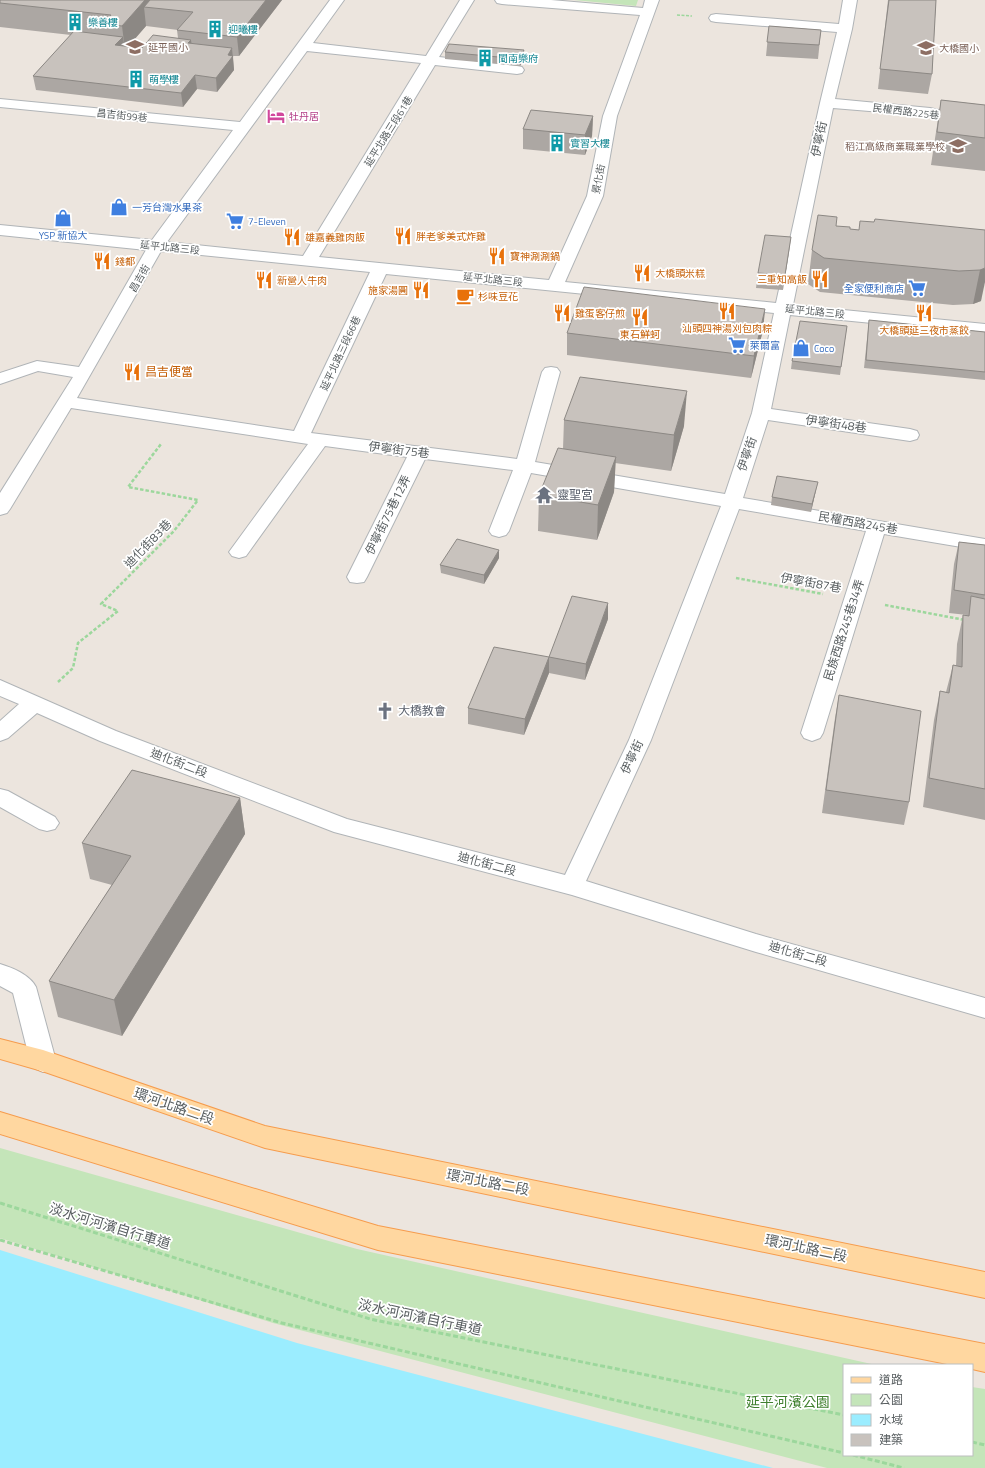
<svg xmlns="http://www.w3.org/2000/svg" width="985" height="1468" viewBox="0 0 985 1468" font-family="'Titillium Web','Noto Sans TC',sans-serif">
<rect width="100%" height="100%" fill="#ece5de"/>
<!-- green -->
<g fill="#c4e5b9">
<path d="M 574,0 L 638,0 L 636,6 Z"/>
<path d="M 0,1148 L 357,1249 L 876,1365 L 844,1365 L 844,1455 L 972,1455 L 972,1387 L 985,1389 L 985,1468 L 827,1468 L 273,1323 L 0,1238 Z"/>
</g>
<!-- water -->
<path fill="#9bedff" d="M 0,1250 L 297,1343 L 773,1468 L 0,1468 Z"/>
<g fill="none" stroke-linecap="round" stroke-linejoin="round">
<!-- minor casing -->
<g stroke="#b0b4b7" stroke-width="2">
<g id="minor">
<path d="M 330,0 L 344,0 L 313,43 L 426,56 L 460,0 L 474,0 L 439,57 L 517,66 L 522,67 L 524,70 L 522,73 L 517,74 L 435,65 L 319,257 L 549,280 L 587,196 L 603,116 L 640,15 L 502,4 L 497,3 L 495,0 L 551,0 L 643,8 L 645,0 L 659,0 L 617,116 L 603,196 L 565,282 L 776,303 L 820,103 L 837,32 L 716,22 L 711,21 L 709,18 L 711,15 L 716,14 L 839,24 L 843,0 L 857,0 L 852,29 L 835,99 L 930,108 L 965,116 L 985,118 L 985,126 L 965,124 L 930,116 L 833,108 L 793,305 L 985,324 L 985,334 L 790,315 L 771,409 L 910,429 L 917,431 L 919,435 L 917,439 L 910,441 L 768,420 L 743,498 L 985,539 L 985,551 L 884,534 L 823,733 L 820,738 L 812,741 L 804,738 L 801,733 L 866,531 L 739,509 L 651,740 L 586,881 L 756,934 L 985,998 L 985,1018 L 756,952 L 572,895 L 334,832 L 100,741 L 37,713 L 8,738 L 0,741 L 0,721 L 19,704 L 0,696 L 0,680 L 116,731 L 347,819 L 565,875 L 629,740 L 721,506 L 531,473 L 509,531 L 506,535 L 499,537 L 492,535 L 489,531 L 513,470 L 425,459 L 367,577 L 364,582 L 357,583 L 350,582 L 347,577 L 407,457 L 325,446 L 246,556 L 239,558 L 232,556 L 229,552 L 308,444 L 71,408 L 10,509 L 7,513 L 0,515 L 0,493 L 73,377 L 38,371 L 0,384 L 0,373 L 37,361 L 79,367 L 146,250 L 0,235 L 0,225 L 152,240 L 233,130 L 0,107 L 0,99 L 240,122 ZM 307,51 L 421,63 L 303,256 L 167,242 ZM 161,251 L 370,272 L 294,431 L 77,398 ZM 386,274 L 774,313 L 752,413 L 725,494 L 535,462 L 560,372 L 557,368 L 551,367 L 545,368 L 542,372 L 517,459 L 311,433 Z"/>
<path d="M 0,789 L 8,791 L 55,817 L 59,823 L 55,829 L 47,831 L 39,829 L 0,807 Z"/>
<path d="M 0,964 C 13,968 30,975 36,987 L 56,1061 L 52,1068 L 43,1072 L 34,1068 L 30,1061 L 13,993 L 0,986 Z"/>
</g>
</g>
<!-- major casing -->
<g stroke="#f69c4d" stroke-width="2">
<g id="major">
<path d="M 0,1039 L 43,1050 L 265,1126 L 985,1272 L 985,1298 L 265,1148 L 42,1071 L 0,1059 Z"/>
<path d="M 0,1112 L 378,1226 L 985,1344 L 985,1372 L 972,1369 L 972,1365 L 952,1365 L 378,1250 L 0,1134 Z"/>
</g>
</g>
<!-- path-far2 -->
<path stroke="#9cd79c" stroke-width="1.5" stroke-dasharray="3 1.5" stroke-linecap="butt" d="M 677,15 L 692,16"/>
<!-- path-far1 -->
<g stroke="#9cd79c" stroke-width="2.5" stroke-dasharray="3.5 2" stroke-linecap="butt">
<path d="M 736,578 L 823,594"/>
<path d="M 885,605 L 965,620"/>
<path d="M 58,682 L 73,668 L 78,643 L 118,611 L 101,604 L 174,531 L 198,500 L 128,487 L 161,444"/>
</g>
<!-- path -->
<g stroke="#9cd79c" stroke-width="3" stroke-dasharray="5 2.5" stroke-linecap="butt">
<path d="M 0,1203 L 370,1319 L 844,1415"/>
<path d="M 0,1240 L 282,1323 L 844,1453"/>
<path d="M 972,1442 L 985,1445"/>
<path d="M 853,1455 L 904,1468"/>
</g>
<!-- minor -->
<use href="#minor" fill="#fff" fill-rule="evenodd"/>
<!-- major -->
<use href="#major" fill="#ffd7a0" fill-rule="evenodd"/>
</g>
<!-- wall -->
<g fill="#aca7a3" fill-rule="evenodd">
<path d="M 0,0 L 282,0 L 239,56 L 233,56 L 234,70 L 217,92 L 197,89 L 183,107 L 36,90 L 33,76 L 71,35 L 0,27 ZM 146,26 L 178,30 L 177,30 L 178,38 L 142,48 L 128,47 Z"/>
<path d="M 888,0 L 936,0 L 932,74 L 928,94 L 878,89 Z"/>
<path d="M 769,26 L 821,30 L 818,59 L 766,56 Z"/>
<path d="M 524,50 L 524,58 L 520,66 L 445,59 L 445,52 Z"/>
<path d="M 941,100 L 985,105 L 985,171 L 931,165 L 936,132 Z"/>
<path d="M 593,116 L 592,136 L 585,155 L 523,149 L 523,129 Z"/>
<path d="M 874,222 L 985,230 L 981,301 L 973,304 L 953,305 L 820,292 L 808,284 L 812,250 L 836,226 L 850,229 L 859,230 Z"/>
<path d="M 791,237 L 783,290 L 756,288 L 758,273 Z"/>
<path d="M 765,309 L 763,330 L 751,378 L 567,355 L 567,333 Z"/>
<path d="M 869,320 L 985,332 L 985,380 L 864,368 Z"/>
<path d="M 847,326 L 840,375 L 791,369 L 792,361 Z"/>
<path d="M 564,420 L 684,426 L 671,471 L 615,463 L 614,492 L 597,540 L 538,531 L 539,495 L 563,449 Z"/>
<path d="M 816,490 L 811,512 L 771,505 L 772,497 Z"/>
<path d="M 959,542 L 985,545 L 985,820 L 923,807 L 934,720 L 940,691 L 946,692 L 953,665 L 956,666 L 957,644 L 963,615 L 967,615 L 949,613 L 954,564 Z"/>
<path d="M 499,558 L 484,584 L 441,573 L 440,565 Z"/>
<path d="M 608,619 L 585,680 L 549,673 L 524,735 L 468,724 L 468,708 L 549,657 Z"/>
<path d="M 839,695 L 909,802 L 904,825 L 822,813 L 835,718 Z"/>
<path d="M 240,798 L 245,834 L 122,1036 L 58,1017 L 49,981 L 112,885 L 90,879 L 82,843 Z"/>
</g>
<!-- shaded-wall -->
<g fill="#8c8884">
<path d="M 145,0 L 169,0 L 144,7 L 146,26 L 125,50 L 122,26 Z"/>
<path d="M 266,0 L 282,0 L 239,56 L 237,37 Z"/>
<path d="M 123,37 L 125,50 L 115,45 Z"/>
<path d="M 191,40 L 193,53 L 188,43 Z"/>
<path d="M 232,48 L 234,70 L 217,92 L 216,78 L 228,55 Z"/>
<path d="M 524,50 L 524,58 L 520,66 L 520,59 Z"/>
<path d="M 195,75 L 197,89 L 183,107 L 181,93 Z"/>
<path d="M 593,116 L 592,136 L 585,155 L 585,135 Z"/>
<path d="M 791,237 L 789,252 L 783,290 L 785,275 Z"/>
<path d="M 985,268 L 985,282 L 981,301 L 973,304 L 980,270 Z"/>
<path d="M 765,309 L 763,330 L 751,378 L 754,356 Z"/>
<path d="M 687,391 L 684,426 L 671,471 L 674,435 Z"/>
<path d="M 616,457 L 614,492 L 597,540 L 598,505 Z"/>
<path d="M 818,482 L 816,490 L 811,512 L 812,504 Z"/>
<path d="M 499,550 L 499,558 L 484,584 L 484,575 Z"/>
<path d="M 608,603 L 608,619 L 585,680 L 586,664 Z"/>
<path d="M 549,657 L 549,673 L 524,735 L 525,719 Z"/>
<path d="M 240,798 L 245,834 L 122,1036 L 114,1000 Z"/>
</g>
<!-- building -->
<g fill="#c8c2bd" stroke="#8c8884">
<path d="M 0,0 L 145,0 L 122,26 L 103,24 L 111,15 L 0,3 Z"/>
<path d="M 150,0 L 266,0 L 237,37 L 177,30 L 193,12 L 144,7 Z"/>
<path d="M 889,0 L 936,0 L 932,74 L 880,69 Z"/>
<path d="M 769,26 L 821,30 L 819,45 L 767,42 Z"/>
<path d="M 74,31 L 123,37 L 115,45 L 142,48 L 153,35 L 191,40 L 188,43 L 232,48 L 228,55 L 233,56 L 216,78 L 195,75 L 181,93 L 33,76 Z"/>
<path d="M 449,44 L 524,50 L 520,59 L 445,52 Z"/>
<path d="M 941,100 L 985,105 L 985,138 L 937,132 Z"/>
<path d="M 531,110 L 593,116 L 585,135 L 523,129 Z"/>
<path d="M 818,215 L 837,217 L 836,226 L 850,227 L 850,229 L 859,230 L 860,221 L 874,222 L 875,219 L 985,230 L 985,268 L 980,270 L 959,271 L 824,258 L 812,250 Z"/>
<path d="M 765,235 L 791,237 L 785,275 L 758,273 Z"/>
<path d="M 584,287 L 765,309 L 754,356 L 567,333 Z"/>
<path d="M 869,320 L 985,332 L 985,372 L 866,360 Z"/>
<path d="M 800,321 L 847,326 L 841,367 L 792,361 Z"/>
<path d="M 580,377 L 687,391 L 674,435 L 564,420 Z"/>
<path d="M 558,448 L 616,457 L 598,505 L 539,495 Z"/>
<path d="M 777,476 L 818,482 L 812,504 L 772,497 Z"/>
<path d="M 457,539 L 499,550 L 484,575 L 440,565 Z"/>
<path d="M 959,542 L 985,545 L 985,595 L 954,590 Z"/>
<path d="M 572,596 L 608,603 L 586,664 L 549,657 L 525,719 L 468,708 L 494,647 L 549,657 Z"/>
<path d="M 971,596 L 985,599 L 985,789 L 929,778 L 940,691 L 949,693 L 953,665 L 962,667 L 963,615 L 969,616 Z"/>
<path d="M 839,695 L 921,711 L 909,802 L 826,790 Z"/>
<path d="M 132,770 L 240,798 L 114,1000 L 49,981 L 131,856 L 82,843 Z"/>
</g>
<!-- icons -->
<defs>
<g id="building-bare" transform="scale(1.38)"><path d="M-4-6H4V6H1V3H-1V6H-4ZM-2.5-4.3h1.7v1.8h-1.7ZM.8-4.3h1.7v1.8H.8ZM-2.5-1h1.7V.8h-1.7ZM.8-1h1.7V.8H.8Z" fill="#0f9aa8" stroke="#fff" stroke-width="2.5" paint-order="stroke"/></g>
<g id="school-bare" transform="scale(1.38)"><path d="M0-5L7-2L0 1L-7-2ZM-4 1L0 2.5L4 1V4Q0 6-4 4Z" fill="#8d6e63" stroke="#fff" stroke-width="2.5" paint-order="stroke"/></g>
<g id="hotel-bare" transform="scale(1.38)"><path d="M-6-4.5h1.5V1H6V5H4.5V3h-9V5H-6ZM-4 0a1.8 1.8 0 1 1 3.6 0ZM.5 0V-2.5h3Q6-2.5 6 0Z" fill="#d1479c" stroke="#fff" stroke-width="2.5" paint-order="stroke"/></g>
<g id="shop-bare" transform="scale(1.38)"><path d="M-5-2.5h2.3a2.7 3.5 0 0 1 5.4 0H5L5.5 6h-11ZM-1.5-2.5h3a1.5 2.3 0 0 0-3 0Z" fill="#3f7fe0" stroke="#fff" stroke-width="2.5" paint-order="stroke"/></g>
<g id="supermarket-bare" transform="scale(1.38)"><path d="M-6-5.5h2.5l.6 2H6L4.5 2H-2.5L-4.4-4H-6ZM-1.5 3.2a1.3 1.3 0 1 0 .1 0ZM3 3.2a1.3 1.3 0 1 0 .1 0Z" fill="#3f7fe0" stroke="#fff" stroke-width="2.5" paint-order="stroke"/></g>
<g id="restaurant-bare" transform="scale(1.38)"><path d="M-5-6h1v4h1v-4h1v4h1v-4h1v5L-1.5 .5V6h-2V.5L-5-1ZM5-6V6H3V1.5H1.5Q1.5-4 5-6Z" fill="#e8710a" stroke="#fff" stroke-width="2.5" paint-order="stroke"/></g>
<g id="cafe-bare" transform="scale(1.38)"><path d="M-5.5-4.5H6V0H3Q3 3.5 0 3.5H-2.5Q-5.5 3.5-5.5 0ZM3-3.2v2h1.7v-2ZM-6 4.5H4V6H-6Z" fill="#e8710a" stroke="#fff" stroke-width="2.5" paint-order="stroke"/></g>
<g id="temple-bare" transform="scale(1.38)"><path d="M0-6L5-2H3V0L6.5 2.5H4V6H1.5V3h-3V6H-4V2.5H-6.5L-3 0V-2H-5Z" fill="#6b7280" stroke="#fff" stroke-width="2.5" paint-order="stroke"/></g>
<g id="church-bare" transform="scale(1.38)"><path d="M-1.2-6h2.4v3.5h3.3v2.4h-3.3V6h-2.4V-.1h-3.3v-2.4h3.3Z" fill="#6b7280" stroke="#fff" stroke-width="2.5" paint-order="stroke"/></g>
</defs>
<g fill-rule="evenodd">
<use href="#building-bare" x="75" y="22"/>
<use href="#building-bare" x="215" y="29"/>
<use href="#school-bare" x="135" y="47"/>
<use href="#school-bare" x="926" y="48"/>
<use href="#building-bare" x="485" y="58"/>
<use href="#building-bare" x="136" y="79"/>
<use href="#hotel-bare" x="276" y="116"/>
<use href="#building-bare" x="557" y="143"/>
<use href="#school-bare" x="958" y="146"/>
<use href="#shop-bare" x="119" y="207"/>
<use href="#shop-bare" x="63" y="218"/>
<use href="#supermarket-bare" x="235" y="221"/>
<use href="#restaurant-bare" x="403" y="236"/>
<use href="#restaurant-bare" x="292" y="237"/>
<use href="#restaurant-bare" x="497" y="256"/>
<use href="#restaurant-bare" x="102" y="261"/>
<use href="#restaurant-bare" x="642" y="273"/>
<use href="#restaurant-bare" x="820" y="279"/>
<use href="#restaurant-bare" x="264" y="280"/>
<use href="#supermarket-bare" x="917" y="288"/>
<use href="#restaurant-bare" x="421" y="290"/>
<use href="#cafe-bare" x="465" y="296"/>
<use href="#restaurant-bare" x="727" y="311"/>
<use href="#restaurant-bare" x="562" y="313"/>
<use href="#restaurant-bare" x="924" y="313"/>
<use href="#restaurant-bare" x="640" y="317"/>
<use href="#supermarket-bare" x="737" y="345"/>
<use href="#shop-bare" x="801" y="348"/>
<use href="#restaurant-bare" x="132" y="372"/>
<use href="#temple-bare" x="544" y="495"/>
<use href="#church-bare" x="385" y="711"/>
</g>
<g text-anchor="middle" stroke-width="3.5" stroke-linejoin="round" paint-order="stroke">
<!-- far-culture labels -->
<g font-size="10" fill="#0d838f" stroke="#fff" text-anchor="start">
<text x="88" y="26">樂善樓</text>
<text x="228" y="33">迎曦樓</text>
<text x="498" y="62">閩南樂府</text>
<text x="149" y="83">萌學樓</text>
<text x="570" y="147">實習大樓</text>
</g>
<!-- far-education labels -->
<g font-size="10" fill="#785e54" stroke="#fff" text-anchor="start">
<text x="148" y="51">延平國小</text>
<text x="939" y="52">大橋國小</text>
<text x="945" y="150" text-anchor="end">稻江高級商業職業學校</text>
</g>
<!-- far-street labels -->
<g font-size="10" fill="#585e60" stroke="#fff">
<text transform="translate(906 111) rotate(7)" y="4">民權西路225巷</text>
<text transform="translate(122 115) rotate(6)" y="4">昌吉街99巷</text>
<text transform="translate(388 131) rotate(-58)" y="4">延平北路三段61巷</text>
<text transform="translate(598 179) rotate(-79)" y="4">景化街</text>
<text transform="translate(170 247) rotate(6)" y="4">延平北路三段</text>
<text transform="translate(139 278) rotate(-60)" y="4">昌吉街</text>
<text transform="translate(493 279) rotate(6)" y="4">延平北路三段</text>
<text transform="translate(815 311) rotate(6)" y="4">延平北路三段</text>
<text transform="translate(340 353) rotate(-65)" y="4">延平北路三段66巷</text>
</g>
<!-- far-hotel labels -->
<g font-size="10" fill="#b23c85" stroke="#fff" text-anchor="start">
<text x="289" y="120">牡丹居</text>
</g>
<!-- far-shop labels -->
<g font-size="10" fill="#366cbe" stroke="#fff" text-anchor="start">
<text x="132" y="211">一芳台灣水果茶</text>
<text x="248" y="225">7-Eleven</text>
<text x="63" y="239" text-anchor="middle">YSP 新協大</text>
<text x="904" y="292" text-anchor="end">全家便利商店</text>
<text x="750" y="349">萊爾富</text>
<text x="814" y="352">Coco</text>
</g>
<!-- far-food labels -->
<g font-size="10" fill="#c56008" stroke="#fff" text-anchor="start">
<text x="416" y="240">胖老爹美式炸雞</text>
<text x="305" y="241">雄嘉義雞肉飯</text>
<text x="510" y="260">寶神涮涮鍋</text>
<text x="115" y="265">錢都</text>
<text x="655" y="277">大橋頭米糕</text>
<text x="807" y="283" text-anchor="end">三重知高飯</text>
<text x="277" y="284">新營人牛肉</text>
<text x="408" y="294" text-anchor="end">施家湯圓</text>
<text x="478" y="300">杉味豆花</text>
<text x="575" y="317">雞蛋客仔煎</text>
<text x="727" y="332" text-anchor="middle">汕頭四神湯刈包肉粽</text>
<text x="924" y="334" text-anchor="middle">大橋頭延三夜市蒸餃</text>
<text x="640" y="338" text-anchor="middle">東石鮮蚵</text>
</g>
<!-- street labels -->
<g font-size="12" fill="#585e60" stroke="#fff">
<text transform="translate(819 139) rotate(-78)" y="4">伊寧街</text>
<text transform="translate(836 424) rotate(8)" y="4">伊寧街48巷</text>
<text transform="translate(399 450) rotate(7)" y="4">伊寧街75巷</text>
<text transform="translate(747 454) rotate(-71)" y="4">伊寧街</text>
<text transform="translate(388 515) rotate(-64)" y="4">伊寧街75巷12弄</text>
<text transform="translate(858 523) rotate(10)" y="4">民權西路245巷</text>
<text transform="translate(148 544) rotate(-46)" y="4">迪化街83巷</text>
<text transform="translate(811 583) rotate(10)" y="4">伊寧街87巷</text>
<text transform="translate(844 630) rotate(-72)" y="4">民族西路245巷34弄</text>
<text transform="translate(632 757) rotate(-65)" y="4">伊寧街</text>
<text transform="translate(179 763) rotate(21)" y="4">迪化街二段</text>
<text transform="translate(487 864) rotate(15)" y="4">迪化街二段</text>
<text transform="translate(798 954) rotate(16)" y="4">迪化街二段</text>
</g>
<!-- food labels -->
<g font-size="12" fill="#c56008" stroke="#fff" text-anchor="start">
<text x="145" y="376">昌吉便當</text>
</g>
<!-- worship labels -->
<g font-size="12" fill="#5b616d" stroke="#fff" text-anchor="start">
<text x="557" y="499">靈聖宮</text>
<text x="398" y="715">大橋教會</text>
</g>
<!-- near-street labels -->
<g font-size="14" fill="#585e60" stroke="#fff">
<text transform="translate(174 1106) rotate(19)" y="5">環河北路二段</text>
<text transform="translate(488 1182) rotate(11)" y="5">環河北路二段</text>
<text transform="translate(110 1226) rotate(17)" y="5">淡水河河濱自行車道</text>
<text transform="translate(806 1248) rotate(12)" y="5">環河北路二段</text>
<text transform="translate(420 1317) rotate(12)" y="5">淡水河河濱自行車道</text>
</g>
<!-- near-park labels -->
<g font-size="14" fill="#40802f" stroke="#fff">
<text x="788" y="1407">延平河濱公園</text>
</g>
</g>
<!-- legend -->
<rect x="843" y="1364" width="130" height="92" fill="#ffffff" stroke="#bcbfbf"/>
<rect x="851" y="1377" width="20" height="6" fill="#ffd7a0" stroke="#bcbfbf"/>
<text x="879" y="1384" font-size="12" fill="#585e60">道路</text>
<rect x="851" y="1394" width="20" height="12" fill="#c4e5b9" stroke="#bcbfbf"/>
<text x="879" y="1404" font-size="12" fill="#585e60">公園</text>
<rect x="851" y="1414" width="20" height="12" fill="#9bedff" stroke="#bcbfbf"/>
<text x="879" y="1424" font-size="12" fill="#585e60">水域</text>
<rect x="851" y="1434" width="20" height="12" fill="#c8c2bd" stroke="#bcbfbf"/>
<text x="879" y="1444" font-size="12" fill="#585e60">建築</text>
</svg>
